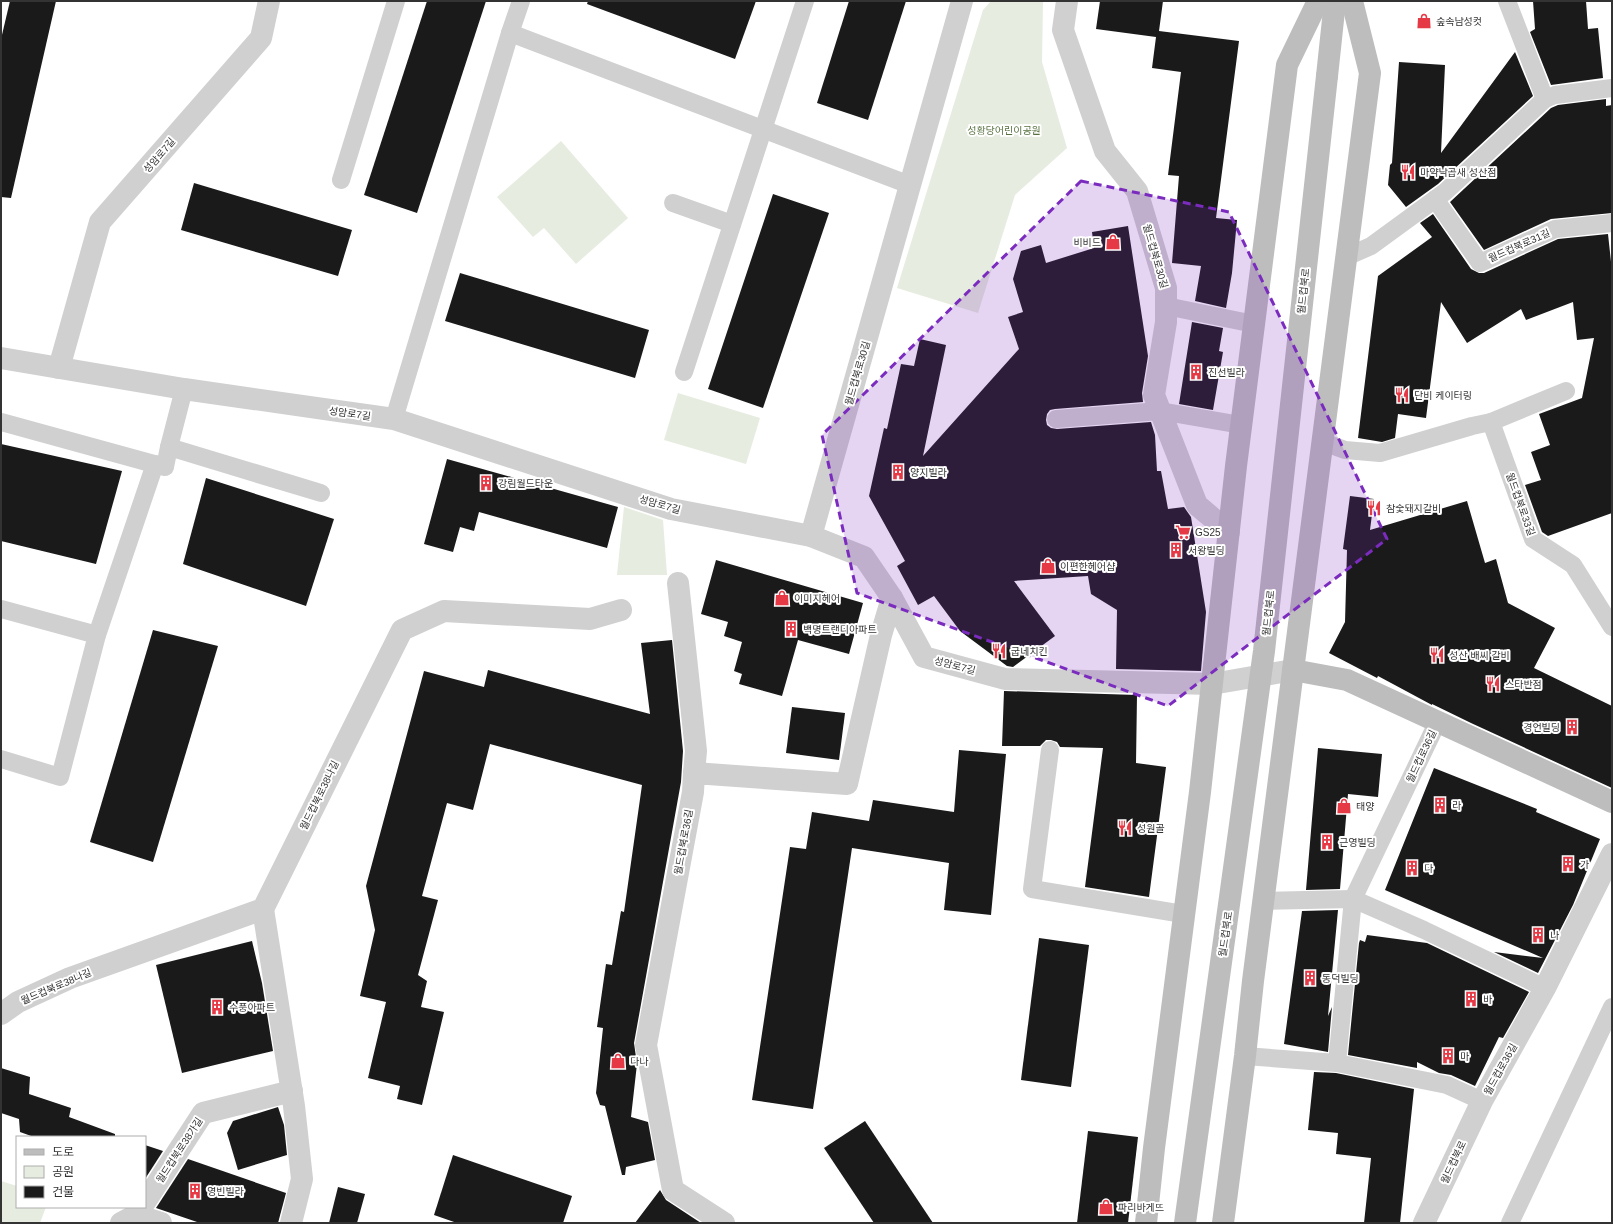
<svg xmlns="http://www.w3.org/2000/svg" width="1613" height="1224" viewBox="0 0 1613 1224" font-family="Arial,'Noto Sans KR',sans-serif">
<rect width="100%" height="100%" fill="#fff"/>
<!-- green -->
<g fill="#e6ecdf">
<path d="M 991,1 L 1043,1 L 1042,62 L 1067,148 L 1015,195 L 978,313 L 897,288 L 983,10 Z"/>
<path d="M 561,141 L 628,218 L 576,264 L 544,228 L 533,237 L 497,197 Z"/>
<path d="M 678,393 L 760,418 L 746,464 L 664,440 Z"/>
<path d="M 624,507 L 663,520 L 667,575 L 617,575 Z"/>
<path d="M 1,1181 L 17,1186 L 17,1207 L 46,1207 L 40,1223 L 1,1223 Z"/>
</g>
<!-- building -->
<g fill="#1a1a1a">
<path d="M 10,1 L 56,1 L 11,198 L 1,197 L 1,39 Z"/>
<path d="M 427,1 L 486,1 L 417,213 L 364,195 Z"/>
<path d="M 588,1 L 756,1 L 735,59 L 587,4 Z"/>
<path d="M 849,1 L 906,1 L 868,120 L 817,103 Z"/>
<path d="M 1100,1 L 1163,1 L 1159,31 L 1239,41 L 1216,218 L 1237,220 L 1232,273 L 1226,308 L 1195,301 L 1201,266 L 1172,263 L 1179,176 L 1168,175 L 1181,72 L 1152,68 L 1156,37 L 1096,29 Z"/>
<path d="M 1533,1 L 1586,1 L 1588,29 L 1598,28 L 1603,78 L 1551,85 L 1530,32 L 1535,29 Z"/>
<path d="M 1515,52 L 1533,96 L 1438,184 L 1406,207 L 1388,185 L 1390,165 L 1392,163 L 1399,62 L 1445,65 L 1441,153 Z"/>
<path d="M 1606,99 L 1606,106 L 1612,105 L 1612,213 L 1551,219 L 1484,250 L 1450,202 L 1551,108 L 1558,105 Z"/>
<path d="M 194,183 L 352,230 L 338,276 L 181,230 Z"/>
<path d="M 773,194 L 829,213 L 763,408 L 708,389 Z"/>
<path d="M 1433,214 L 1471,269 L 1479,273 L 1484,273 L 1558,239 L 1608,234 L 1612,271 L 1612,513 L 1548,536 L 1542,532 L 1525,485 L 1541,480 L 1531,452 L 1550,445 L 1539,414 L 1582,398 L 1594,338 L 1577,340 L 1573,302 L 1526,320 L 1521,309 L 1467,343 L 1441,302 L 1426,418 L 1398,414 L 1395,438 L 1382,442 L 1358,438 L 1378,276 L 1432,237 L 1420,223 Z"/>
<path d="M 1128,226 L 1148,356 L 1142,393 L 1143,402 L 1055,409 L 1050,410 L 1047,414 L 1046,420 L 1047,425 L 1051,428 L 1057,429 L 1151,422 L 1155,435 L 1157,471 L 1161,471 L 1168,509 L 1184,507 L 1191,517 L 1206,612 L 1201,671 L 1116,669 L 1117,610 L 1091,594 L 1088,576 L 1014,581 L 1055,636 L 1013,667 L 1007,666 L 960,631 L 934,596 L 918,605 L 897,566 L 905,561 L 869,496 L 884,428 L 887,429 L 901,364 L 914,366 L 920,339 L 946,345 L 923,456 L 1019,349 L 1008,317 L 1023,312 L 1013,279 L 1021,251 L 1041,245 L 1046,263 L 1094,248 L 1092,232 Z"/>
<path d="M 460,273 L 649,330 L 635,378 L 445,321 Z"/>
<path d="M 1192,322 L 1223,328 L 1219,351 L 1223,352 L 1213,410 L 1179,404 Z"/>
<path d="M 1,444 L 122,471 L 96,564 L 1,541 Z"/>
<path d="M 447,459 L 618,507 L 607,548 L 479,512 L 474,531 L 460,527 L 453,552 L 424,544 Z"/>
<path d="M 206,478 L 334,519 L 306,606 L 183,564 Z"/>
<path d="M 1350,496 L 1374,499 L 1370,530 L 1467,501 L 1485,563 L 1496,559 L 1508,603 L 1555,628 L 1534,668 L 1612,706 L 1612,788 L 1471,723 L 1432,704 L 1432,705 L 1378,676 L 1377,678 L 1329,653 L 1345,622 L 1347,550 L 1343,549 Z"/>
<path d="M 716,560 L 863,603 L 849,654 L 798,640 L 782,696 L 739,684 L 742,674 L 734,671 L 742,642 L 724,636 L 728,622 L 701,614 Z"/>
<path d="M 153,630 L 218,646 L 153,862 L 90,842 Z"/>
<path d="M 672,640 L 683,751 L 681,782 L 634,1043 L 637,1064 L 631,1117 L 648,1122 L 655,1160 L 626,1167 L 625,1175 L 622,1175 L 605,1106 L 600,1105 L 596,1093 L 603,1028 L 597,1027 L 606,964 L 612,965 L 621,911 L 624,912 L 642,785 L 490,744 L 473,810 L 447,803 L 422,896 L 438,900 L 418,975 L 427,981 L 421,1007 L 444,1012 L 422,1105 L 397,1099 L 400,1086 L 368,1078 L 386,1002 L 360,996 L 375,930 L 366,886 L 424,671 L 484,687 L 488,670 L 650,714 L 641,643 Z"/>
<path d="M 1004,691 L 1137,695 L 1136,763 L 1166,767 L 1149,897 L 1085,887 L 1103,748 L 1060,747 L 1057,742 L 1051,740 L 1046,740 L 1040,746 L 1002,746 Z"/>
<path d="M 792,707 L 845,713 L 839,760 L 786,753 Z"/>
<path d="M 1318,748 L 1382,754 L 1378,797 L 1348,794 L 1340,889 L 1306,890 Z"/>
<path d="M 959,750 L 1006,754 L 991,915 L 944,910 L 949,863 L 852,848 L 813,1109 L 752,1100 L 790,847 L 806,849 L 812,812 L 869,821 L 873,800 L 954,812 Z"/>
<path d="M 1434,768 L 1537,809 L 1536,812 L 1600,839 L 1573,905 L 1538,973 L 1494,952 L 1543,958 L 1385,890 Z"/>
<path d="M 1338,910 L 1328,1016 L 1332,1007 L 1328,1052 L 1284,1044 L 1302,911 Z"/>
<path d="M 1367,935 L 1427,943 L 1529,992 L 1503,1038 L 1499,1037 L 1475,1086 L 1451,1075 L 1439,1073 L 1417,1062 L 1417,1068 L 1348,1055 L 1359,943 L 1360,940 L 1365,942 Z"/>
<path d="M 1039,938 L 1089,945 L 1071,1087 L 1021,1080 Z"/>
<path d="M 252,941 L 262,983 L 273,1051 L 182,1073 L 156,965 Z"/>
<path d="M 1,1068 L 30,1077 L 29,1094 L 71,1108 L 69,1117 L 115,1134 L 115,1137 L 34,1137 L 20,1132 L 19,1119 L 1,1113 Z"/>
<path d="M 1314,1072 L 1336,1073 L 1414,1089 L 1400,1223 L 1364,1223 L 1371,1158 L 1336,1154 L 1338,1133 L 1308,1130 Z"/>
<path d="M 278,1107 L 284,1125 L 287,1155 L 238,1170 L 227,1133 L 233,1121 Z"/>
<path d="M 865,1121 L 933,1223 L 874,1223 L 824,1148 Z"/>
<path d="M 1088,1131 L 1138,1137 L 1128,1223 L 1077,1223 Z"/>
<path d="M 145,1145 L 163,1151 L 145,1179 Z"/>
<path d="M 453,1155 L 572,1196 L 563,1223 L 457,1223 L 434,1215 Z"/>
<path d="M 188,1159 L 286,1193 L 278,1223 L 200,1223 L 156,1208 Z"/>
<path d="M 338,1187 L 365,1194 L 357,1223 L 329,1223 Z"/>
<path d="M 660,1190 L 666,1200 L 701,1223 L 635,1223 Z"/>
</g>
<g fill="none" stroke-linecap="round" stroke-linejoin="round">
<!-- service -->
<g stroke="#d0d0d0" stroke-width="18">
<path d="M 1507,1 L 1545,99"/>
<path d="M 510,33 L 521,1"/>
<path d="M 341,180 L 396,1"/>
<path d="M 1435,199 L 1480,263 L 1555,229 L 1612,223"/>
<path d="M 673,203 L 732,224"/>
<path d="M 1346,257 L 1371,246 L 1445,192 L 1545,99 L 1555,95 L 1612,88"/>
<path d="M 1166,306 L 1254,324"/>
<path d="M 684,372 L 805,1"/>
<path d="M 394,419 L 510,33 L 910,185"/>
<path d="M 1056,419 L 1160,411 L 1241,425"/>
<path d="M 1,422 L 165,467 L 169,447 L 321,493"/>
<path d="M 1491,422 L 1533,539 L 1573,565 L 1612,627"/>
<path d="M 1323,442 L 1345,450 L 1380,453 L 1472,426 L 1491,422 L 1566,391"/>
<path d="M 169,447 L 184,389"/>
<path d="M 1,609 L 97,635"/>
<path d="M 1050,750 L 1032,889 L 1183,914"/>
<path d="M 1,759 L 60,777 L 97,635 L 155,464"/>
<path d="M 1263,901 L 1353,899 L 1424,930 L 1545,988"/>
<path d="M 1245,1056 L 1337,1063 L 1447,1085 L 1482,1101"/>
<path d="M 1337,1063 L 1353,899 L 1438,721"/>
<path d="M 1510,1223 L 1612,1007"/>
</g>
<!-- minor -->
<g stroke="#d0d0d0" stroke-width="22">
<path d="M 1067,1 L 1063,30 L 1105,151 L 1137,191 L 1166,288 L 1166,322 L 1154,395 L 1197,505 L 1229,532"/>
<path d="M 1,358 L 184,389 L 394,419 L 671,509 L 811,536 L 864,557 L 892,598 L 924,657 L 1005,679 L 1212,684 L 1293,670"/>
<path d="M 59,368 L 100,222 L 261,38 L 269,1"/>
<path d="M 811,536 L 962,1"/>
<path d="M 678,583 L 696,751 L 694,773"/>
<path d="M 263,909 L 294,1106 L 302,1179 L 291,1223"/>
<path d="M 1,1014 L 18,1002 L 70,978 L 263,909 L 402,630 L 444,611 L 590,619 L 621,610"/>
<path d="M 145,1202 L 203,1113 L 292,1091"/>
<path d="M 121,1223 L 136,1215 L 161,1223"/>
<path d="M 724,1223 L 673,1190 L 646,1045 L 693,792 L 694,773 L 847,784 L 881,635 L 892,598"/>
<path d="M 1424,1223 L 1482,1101 L 1545,988 L 1612,854"/>
</g>
<!-- secondary -->
<g stroke="#bdbdbd" stroke-width="22">
<path d="M 1327,76 L 1335,1"/>
<path d="M 1293,670 L 1347,680 L 1612,802"/>
<path d="M 1146,1223 L 1154,1148 L 1200,792 L 1236,466 L 1287,65 L 1318,1"/>
<path d="M 1223,1223 L 1245,1056 L 1253,981 L 1370,73 L 1352,1"/>
</g>
<!-- secondary-bridge -->
<path stroke="#bdbdbd" stroke-width="22" d="M 1185,1223 L 1264,651 L 1327,76"/>
</g>
<!-- marked area -->
<path fill="#7b2cbf" fill-opacity="0.2" stroke="#7b2cbf" stroke-width="3" stroke-dasharray="8 5" stroke-linejoin="round" d="M 1081,181 L 1229,212 L 1387,539 L 1168,706 L 857,593 L 822,435 Z"/>
<!-- icons -->
<defs>
<g id="shop-bare" transform="scale(1.2)"><path d="M-5-2.5h2.3a2.7 3.5 0 0 1 5.4 0H5L5.5 6h-11ZM-1.5-2.5h3a1.5 2.3 0 0 0-3 0Z" fill="#e63946" stroke="#fff" stroke-width="2.5" paint-order="stroke"/></g>
<g id="restaurant-bare" transform="scale(1.2)"><path d="M-5-6h1v4h1v-4h1v4h1v-4h1v5L-1.5 .5V6h-2V.5L-5-1ZM5-6V6H3V1.5H1.5Q1.5-4 5-6Z" fill="#e63946" stroke="#fff" stroke-width="2.5" paint-order="stroke"/></g>
<g id="building-bare" transform="scale(1.2)"><path d="M-4-6H4V6H1V3H-1V6H-4ZM-2.5-4.3h1.7v1.8h-1.7ZM.8-4.3h1.7v1.8H.8ZM-2.5-1h1.7V.8h-1.7ZM.8-1h1.7V.8H.8Z" fill="#e63946" stroke="#fff" stroke-width="2.5" paint-order="stroke"/></g>
<g id="supermarket-bare" transform="scale(1.2)"><path d="M-6-5.5h2.5l.6 2H6L4.5 2H-2.5L-4.4-4H-6ZM-1.5 3.2a1.3 1.3 0 1 0 .1 0ZM3 3.2a1.3 1.3 0 1 0 .1 0Z" fill="#e63946" stroke="#fff" stroke-width="2.5" paint-order="stroke"/></g>
</defs>
<g fill-rule="evenodd">
<use href="#shop-bare" x="1424" y="21"/>
<use href="#restaurant-bare" x="1408" y="172"/>
<use href="#shop-bare" x="1113" y="242"/>
<use href="#building-bare" x="1196" y="372"/>
<use href="#restaurant-bare" x="1402" y="395"/>
<use href="#building-bare" x="898" y="472"/>
<use href="#building-bare" x="486" y="483"/>
<use href="#restaurant-bare" x="1374" y="508"/>
<use href="#supermarket-bare" x="1183" y="532"/>
<use href="#building-bare" x="1176" y="550"/>
<use href="#shop-bare" x="1048" y="566"/>
<use href="#shop-bare" x="782" y="598"/>
<use href="#building-bare" x="791" y="629"/>
<use href="#restaurant-bare" x="999" y="651"/>
<use href="#restaurant-bare" x="1437" y="655"/>
<use href="#restaurant-bare" x="1493" y="684"/>
<use href="#building-bare" x="1572" y="727"/>
<use href="#building-bare" x="1440" y="805"/>
<use href="#shop-bare" x="1344" y="806"/>
<use href="#restaurant-bare" x="1125" y="828"/>
<use href="#building-bare" x="1327" y="842"/>
<use href="#building-bare" x="1568" y="864"/>
<use href="#building-bare" x="1412" y="868"/>
<use href="#building-bare" x="1538" y="935"/>
<use href="#building-bare" x="1310" y="978"/>
<use href="#building-bare" x="1471" y="999"/>
<use href="#building-bare" x="217" y="1007"/>
<use href="#building-bare" x="1448" y="1056"/>
<use href="#shop-bare" x="618" y="1061"/>
<use href="#building-bare" x="195" y="1191"/>
<use href="#shop-bare" x="1106" y="1207"/>
</g>
<g text-anchor="middle" stroke-width="4" stroke-linejoin="round" paint-order="stroke">
<!-- poi labels -->
<g font-size="10" fill="#333" stroke="#fff" text-anchor="start">
<text x="1436" y="25">숲속남성컷</text>
<text x="1420" y="176">마약낙곱새 성산점</text>
<text x="1101" y="246" text-anchor="end">비비드</text>
<text x="1208" y="376">진선빌라</text>
<text x="1414" y="399">단비 케이터링</text>
<text x="910" y="476">양지빌라</text>
<text x="498" y="487">강림월드타운</text>
<text x="1386" y="512">참숯돼지갈비</text>
<text x="1195" y="536">GS25</text>
<text x="1188" y="554">서왕빌딩</text>
<text x="1060" y="570">이편한헤어샵</text>
<text x="794" y="602">이미지헤어</text>
<text x="803" y="633">백명트랜디아파트</text>
<text x="1011" y="655">굽네치킨</text>
<text x="1449" y="659">성산 배씨 갈비</text>
<text x="1505" y="688">스타반점</text>
<text x="1560" y="731" text-anchor="end">경언빌딩</text>
<text x="1452" y="809">라</text>
<text x="1356" y="810">태양</text>
<text x="1137" y="832">성원골</text>
<text x="1339" y="846">근영빌딩</text>
<text x="1580" y="868">가</text>
<text x="1424" y="872">다</text>
<text x="1550" y="939">나</text>
<text x="1322" y="982">동덕빌딩</text>
<text x="1483" y="1003">바</text>
<text x="229" y="1011">수풍아파트</text>
<text x="1460" y="1060">마</text>
<text x="630" y="1065">다나</text>
<text x="207" y="1195">영빈빌라</text>
<text x="1118" y="1211">파리바게뜨</text>
</g>
<!-- park labels -->
<g font-size="10" fill="#56703f" stroke="#fff">
<text x="1004" y="134">성황당어린이공원</text>
</g>
<!-- street labels -->
<g font-size="10" fill="#333" stroke="#fff">
<text transform="translate(159 155) rotate(-49)" y="4">성암로7길</text>
<text transform="translate(1519 245) rotate(-24)" y="4">월드컵북로31길</text>
<text transform="translate(1156 256) rotate(74)" y="4">월드컵북로30길</text>
<text transform="translate(1303 291) rotate(-84)" y="4">월드컵북로</text>
<text transform="translate(857 373) rotate(-74)" y="4">월드컵북로30길</text>
<text transform="translate(350 413) rotate(8)" y="4">성암로7길</text>
<text transform="translate(660 504) rotate(16)" y="4">성암로7길</text>
<text transform="translate(1521 504) rotate(70)" y="4">월드컵북로33길</text>
<text transform="translate(1268 613) rotate(-84)" y="4">월드컵북로</text>
<text transform="translate(955 665) rotate(15)" y="4">성암로7길</text>
<text transform="translate(1421 756) rotate(-65)" y="4">월드컵로36길</text>
<text transform="translate(319 795) rotate(-64)" y="4">월드컵북로38나길</text>
<text transform="translate(683 842) rotate(-80)" y="4">월드컵북로36길</text>
<text transform="translate(1225 934) rotate(-82)" y="4">월드컵북로</text>
<text transform="translate(56 986) rotate(-23)" y="4">월드컵북로38나길</text>
<text transform="translate(1500 1069) rotate(-61)" y="4">월드컵로36길</text>
<text transform="translate(179 1150) rotate(-57)" y="4">월드컵북로38가길</text>
<text transform="translate(1453 1162) rotate(-65)" y="4">월드컵북로</text>
</g>
</g>
<!-- border -->
<rect width="1613" height="1224" fill="none" stroke="#333333" stroke-width="4"/>
<!-- legend -->
<rect x="16" y="1136" width="130" height="72" fill="#ffffff" stroke="#adadad"/>
<rect x="24" y="1149" width="20" height="6" fill="#bdbdbd" stroke="#adadad"/>
<text x="52" y="1156" font-size="12" fill="#333333">도로</text>
<rect x="24" y="1166" width="20" height="12" fill="#e6ecdf" stroke="#adadad"/>
<text x="52" y="1176" font-size="12" fill="#333333">공원</text>
<rect x="24" y="1186" width="20" height="12" fill="#1a1a1a" stroke="#adadad"/>
<text x="52" y="1196" font-size="12" fill="#333333">건물</text>
</svg>
